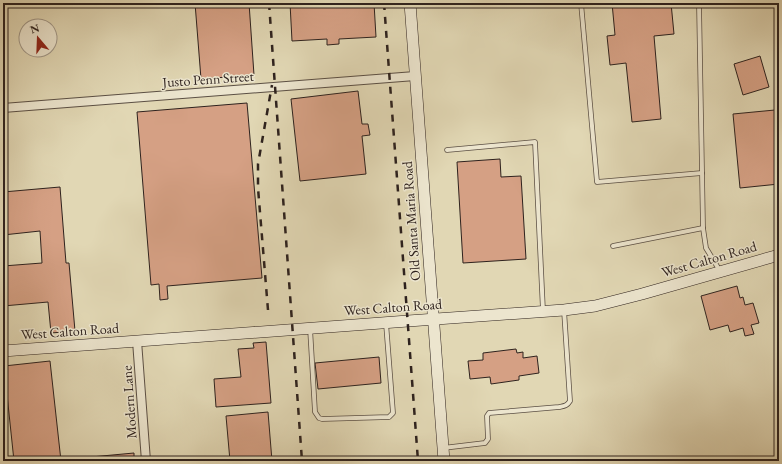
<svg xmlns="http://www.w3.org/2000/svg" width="782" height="464" viewBox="0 0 782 464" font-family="'EB Garamond',serif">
<rect width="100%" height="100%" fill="#e1d7b4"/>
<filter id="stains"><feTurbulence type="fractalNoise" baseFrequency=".005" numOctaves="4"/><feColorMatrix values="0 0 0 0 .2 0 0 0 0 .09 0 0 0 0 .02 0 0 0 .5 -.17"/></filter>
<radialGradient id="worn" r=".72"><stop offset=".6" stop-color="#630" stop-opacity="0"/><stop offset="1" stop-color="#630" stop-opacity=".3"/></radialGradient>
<!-- building -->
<g fill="#d5a084" stroke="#2e221e">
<path d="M 195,3 L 249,3 L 254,75 L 201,79 Z"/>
<path d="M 290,3 L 374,3 L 376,37 L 339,39 L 339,44 L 327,45 L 327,39 L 292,41 Z"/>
<path d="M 612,3 L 671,3 L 674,34 L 654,36 L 661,119 L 632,122 L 626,63 L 610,65 L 607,36 L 615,35 Z"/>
<path d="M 760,56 L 769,87 L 743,95 L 734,64 Z"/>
<path d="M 358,91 L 362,124 L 368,124 L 370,135 L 362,136 L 366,174 L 300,181 L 291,99 Z"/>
<path d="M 247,103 L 262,278 L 167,286 L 168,299 L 160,300 L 159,284 L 151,285 L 137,112 Z"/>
<path d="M 775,110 L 779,148 L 779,184 L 740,188 L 733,114 Z"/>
<path d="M 500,159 L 501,177 L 521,176 L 526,259 L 463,263 L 457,162 Z"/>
<path d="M 60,187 L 66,263 L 69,263 L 75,331 L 51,333 L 48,302 L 3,306 L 3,266 L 42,263 L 40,231 L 3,235 L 3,192 Z"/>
<path d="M 737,286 L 740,298 L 743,297 L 745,305 L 753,303 L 759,323 L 751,325 L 754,334 L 745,336 L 743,328 L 730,332 L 728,325 L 710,330 L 701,296 Z"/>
<path d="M 266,342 L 271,403 L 216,407 L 214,379 L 241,377 L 238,349 L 254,348 L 253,343 Z"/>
<path d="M 516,349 L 517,353 L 523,352 L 523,358 L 537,356 L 539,373 L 519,376 L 519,380 L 491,384 L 490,377 L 470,379 L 468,361 L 483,360 L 483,353 Z"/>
<path d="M 379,357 L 381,383 L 318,389 L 315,363 Z"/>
<path d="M 50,361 L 61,461 L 14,461 L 4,366 Z"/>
<path d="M 268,412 L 272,461 L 230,461 L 226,416 Z"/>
<path d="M 134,453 L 134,461 L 91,461 L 91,457 Z"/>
</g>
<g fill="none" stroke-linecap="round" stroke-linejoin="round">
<!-- service casing -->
<g stroke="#5b4f44" stroke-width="5.5">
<g id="service">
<path d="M 581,3 L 597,182 L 702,173"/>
<path d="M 699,3 L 703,228 L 706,248 L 720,271"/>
<path d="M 447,150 L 535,142 L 543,311"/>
<path d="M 613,246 L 703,228"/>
<path d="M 310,328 L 315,412 L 319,418 L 322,419 L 389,417 L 393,413 L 386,323"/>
<path d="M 443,448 L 485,443 L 488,439 L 487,416 L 489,413 L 559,407 C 564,406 567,406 570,401 L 564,310"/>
</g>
</g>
<!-- minor casing -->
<g stroke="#5b4f44" stroke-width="10">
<g id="minor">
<path d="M 3,108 L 415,76"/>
<path d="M 137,341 L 146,461"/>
</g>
</g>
<!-- secondary casing -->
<g stroke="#2e221e" stroke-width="12">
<g id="secondary">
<path d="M 410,3 L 444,461"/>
<path d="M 3,351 L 408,321 L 564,310 L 595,306 L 642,294 L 779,255"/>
</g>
</g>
<!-- service -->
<use href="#service" stroke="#ece5ce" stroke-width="4"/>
<!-- minor -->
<use href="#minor" stroke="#ece5ce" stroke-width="8"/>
<!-- secondary -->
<use href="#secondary" stroke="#ece5ce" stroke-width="11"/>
<!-- rail -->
<g stroke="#2e221e" stroke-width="2.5" stroke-dasharray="7 7" stroke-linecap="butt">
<path d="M 269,3 L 302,461"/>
<path d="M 384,3 L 418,461"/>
<path d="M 268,310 L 258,188 L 258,164 L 272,85"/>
</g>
</g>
<g text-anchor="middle" stroke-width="3" stroke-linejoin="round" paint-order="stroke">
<!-- street labels -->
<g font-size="14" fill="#2e221e" stroke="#ece5ce">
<text transform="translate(208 79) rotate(-4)" y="5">Justo Penn Street</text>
<text transform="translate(411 221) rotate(-94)" y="5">Old Santa Maria Road</text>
<text transform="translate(709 259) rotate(-16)" y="5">West Calton Road</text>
<text transform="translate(393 307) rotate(-4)" y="5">West Calton Road</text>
<text transform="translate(70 331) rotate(-4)" y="5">West Calton Road</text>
<text transform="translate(129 402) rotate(-94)" y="5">Modern Lane</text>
</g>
</g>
<!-- margin -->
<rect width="782" height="464" fill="none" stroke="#e1d7b4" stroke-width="16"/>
<rect x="4" y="4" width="774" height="456" fill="none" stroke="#2e221e" stroke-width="2"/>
<rect x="8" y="8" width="766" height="448" fill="none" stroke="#2e221e"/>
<!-- north arrow -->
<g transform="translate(38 38) rotate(341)"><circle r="19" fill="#ece5ce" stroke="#a09788"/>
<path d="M0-3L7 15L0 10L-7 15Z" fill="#8f2418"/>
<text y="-6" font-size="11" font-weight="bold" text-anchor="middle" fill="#2e221e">N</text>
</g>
<rect width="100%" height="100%" filter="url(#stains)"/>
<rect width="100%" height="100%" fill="url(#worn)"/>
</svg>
